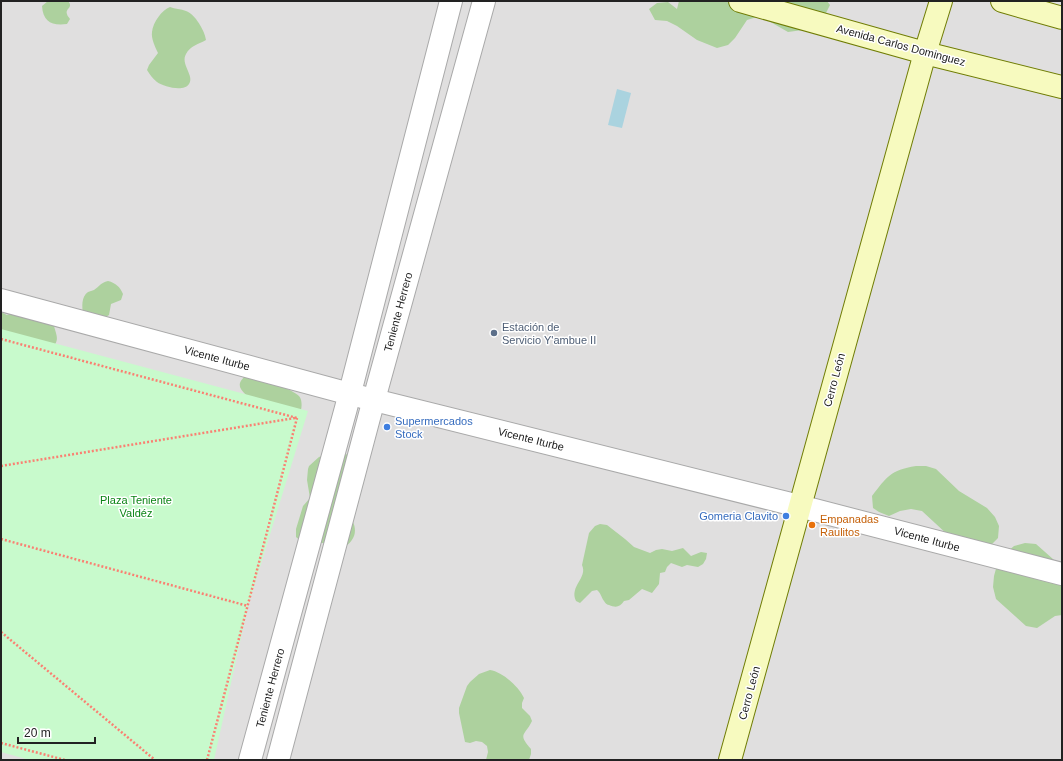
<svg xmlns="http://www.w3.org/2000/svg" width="1063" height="761" viewBox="0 0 1063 761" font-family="Arial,sans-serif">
<rect width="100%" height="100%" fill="#f2efe9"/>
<!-- residential -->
<rect fill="#e0dfdf" x="1" y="1" width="1061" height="759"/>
<!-- forest -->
<g fill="#add19e">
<path d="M 48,1 L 68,1 C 74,8 65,8 67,14 C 67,16 69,17 70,19 L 67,24 C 52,26 43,22 42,6 Z"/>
<path d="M 679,1 L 827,1 L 830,5 L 820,25 L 810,29 L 788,32 L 767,20 L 757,17 L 747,20 L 735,38 L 728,45 L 717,48 L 697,40 L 677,26 L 667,21 L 655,20 L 649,9 L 657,3 L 668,2 L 677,9 Z"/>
<path d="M 170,7 C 175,9 181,9 186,11 C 195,14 205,31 206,40 C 199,44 190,46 186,54 C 180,64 195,76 189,84 C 184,92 164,87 157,82 C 153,79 150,75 147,70 L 149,65 L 158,53 C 155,47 151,38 152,32 C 153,22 162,10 170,7 Z"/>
<path d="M 108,281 C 116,283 120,287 123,294 L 121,300 L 111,304 L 109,315 L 104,318 L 83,314 C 82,307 81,297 88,292 C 90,291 92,291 94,290 C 100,286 100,283 108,281 Z"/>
<path d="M 1,312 L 7,315 L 17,312 L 54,326 C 58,340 59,340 50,351 L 1,345 Z"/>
<path d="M 247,374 C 258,378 291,388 299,396 C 302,399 302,406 301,410 L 246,395 C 237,386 238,383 247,374 Z"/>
<path d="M 330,453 L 354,455 L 366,473 L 365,478 L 364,481 L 353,522 C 358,533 353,542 343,548 L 334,547 L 323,543 L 303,543 L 296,537 L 296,529 L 303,506 L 310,498 L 307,480 L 308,469 L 309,466 L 319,457 Z"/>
<path d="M 916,466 L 926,466 L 936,469 L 959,491 L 987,508 L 995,517 L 999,526 L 998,538 L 991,545 L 948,535 L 922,511 L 911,509 L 900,511 L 889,516 L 879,512 L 873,508 L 872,496 C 887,477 890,470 916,466 Z"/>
<path d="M 600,524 L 607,525 L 625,539 L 634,547 L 650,553 L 656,550 L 662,549 L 672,551 L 683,548 L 691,556 L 701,552 L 707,553 L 706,559 L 703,564 L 698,567 L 687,565 L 682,567 L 671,563 L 667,567 L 665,572 L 660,573 L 659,584 L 652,593 L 642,589 L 629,600 L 624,601 C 620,607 616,608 609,605 C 606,604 606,604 604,601 C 601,597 601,593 597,590 L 592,591 L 580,603 L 576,601 C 569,586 588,578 582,565 L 589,533 L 595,526 Z"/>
<path d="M 1025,543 L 1036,544 L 1062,567 L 1062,615 L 1055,616 L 1037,628 L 1026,626 L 996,599 L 993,587 L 994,576 L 997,565 L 1006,553 L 1014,546 Z"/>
<path d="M 490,670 C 503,672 519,687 524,698 L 522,703 L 522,708 L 530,716 L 532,721 C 525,736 517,733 531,749 L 531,754 L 529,760 L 486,760 L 488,752 L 487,746 L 482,742 L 476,741 L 470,743 L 465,742 L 459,713 L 459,708 L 467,686 L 470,682 L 479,674 Z"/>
</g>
<!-- park -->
<path fill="#c8facc" d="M 1,329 L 308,411 L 248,606 L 214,760 L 30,760 L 1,752 Z"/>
<!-- water -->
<path fill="#aad3df" d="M 617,89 L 631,93 L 622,128 L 608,125 Z"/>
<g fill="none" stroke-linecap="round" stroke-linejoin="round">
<!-- street casing -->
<g stroke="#a9a9a9" stroke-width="24">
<g id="street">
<path d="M 1,300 L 350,394 L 799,506 L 1062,574"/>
<path d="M 250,760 L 346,408 L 451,1"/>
<path d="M 278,760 L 370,414 L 484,1"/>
</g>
</g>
<!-- secondary casing -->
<g stroke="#707d05" stroke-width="24">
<g id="secondary">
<path d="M 740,1 L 925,53 L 1062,87"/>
<path d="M 1002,1 L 1062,18"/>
<path d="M 730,760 L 925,53 L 941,1"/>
</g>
</g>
<!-- path -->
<g stroke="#fa8072" stroke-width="2.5" stroke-dasharray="2 2" stroke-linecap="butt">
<path d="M 1,339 L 297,418"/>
<path d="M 1,466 L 295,418"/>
<path d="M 1,539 L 248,606"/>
<path d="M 1,632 L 155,760"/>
<path d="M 1,743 L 65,760"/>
<path d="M 207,760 L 297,418"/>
</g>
<!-- street -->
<use href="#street" stroke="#fff" stroke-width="22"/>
<!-- secondary -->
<use href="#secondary" stroke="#f7fabf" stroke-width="22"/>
</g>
<!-- markers -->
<circle fill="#5c6f8a" stroke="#fff" stroke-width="1.5" cx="494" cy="333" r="4"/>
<g fill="#3f7fe0" stroke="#fff" stroke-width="1.5">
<circle cx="387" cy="427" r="4"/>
<circle cx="786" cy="516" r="4"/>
</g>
<circle fill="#e8710a" stroke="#fff" stroke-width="1.5" cx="812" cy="525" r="4"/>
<g text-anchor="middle" stroke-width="3" stroke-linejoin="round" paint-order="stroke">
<!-- street labels -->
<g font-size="11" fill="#222" stroke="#fff">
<text transform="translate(901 45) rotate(15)" y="4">Avenida Carlos Dominguez</text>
<text transform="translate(398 312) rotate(-75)" y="4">Teniente Herrero</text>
<text transform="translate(217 358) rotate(15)" y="4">Vicente Iturbe</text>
<text transform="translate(834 380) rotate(-75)" y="4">Cerro León</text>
<text transform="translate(531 439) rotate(14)" y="4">Vicente Iturbe</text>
<text transform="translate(927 539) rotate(15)" y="4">Vicente Iturbe</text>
<text transform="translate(270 688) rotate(-75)" y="4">Teniente Herrero</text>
<text transform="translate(749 693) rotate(-75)" y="4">Cerro León</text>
</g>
<!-- service labels -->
<g font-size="11" fill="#4e5e75" stroke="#fff" text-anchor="start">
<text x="502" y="331">Estación de<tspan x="502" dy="13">Servicio Y'ambue II</tspan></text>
</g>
<!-- shop labels -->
<g font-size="11" fill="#366cbe" stroke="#fff" text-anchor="start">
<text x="395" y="425">Supermercados<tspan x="395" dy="13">Stock</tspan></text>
<text x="778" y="520" text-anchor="end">Gomeria Clavito</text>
</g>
<!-- park labels -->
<g font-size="11" fill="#0c8416" stroke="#fff">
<text x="136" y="504">Plaza Teniente<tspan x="136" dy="13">Valdéz</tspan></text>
</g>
<!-- food labels -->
<g font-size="11" fill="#c56008" stroke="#fff" text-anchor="start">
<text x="820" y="523">Empanadas<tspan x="820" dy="13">Raulitos</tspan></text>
</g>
</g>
<!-- border -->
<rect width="1063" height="761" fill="none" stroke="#222222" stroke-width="4"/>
<!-- scale -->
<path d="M18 737v6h77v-6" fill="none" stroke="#222222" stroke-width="2"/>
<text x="24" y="737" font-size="12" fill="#222222" stroke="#ffffff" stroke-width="3" paint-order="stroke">20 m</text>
</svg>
